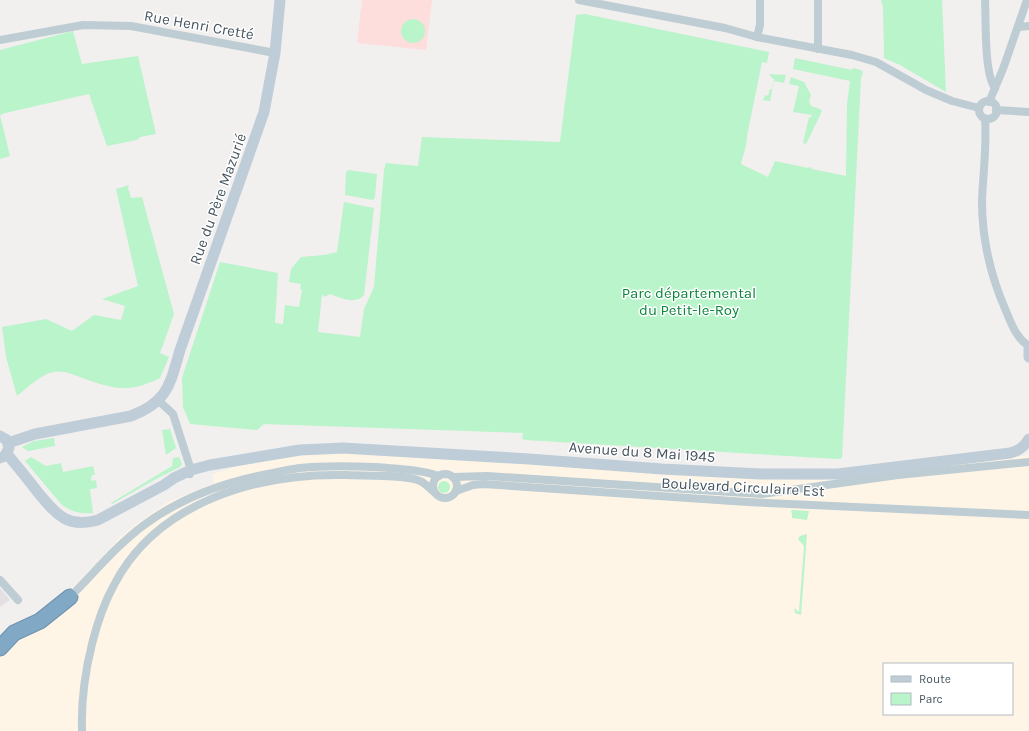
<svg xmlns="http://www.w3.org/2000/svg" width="1029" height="731" viewBox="0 0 1029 731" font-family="Karla,sans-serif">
<rect width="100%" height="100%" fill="#f2efef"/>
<!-- commercial -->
<path fill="#fef5e7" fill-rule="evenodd" d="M 320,453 L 356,453 L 751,479 L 809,480 L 824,480 L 926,467 L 1024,456 L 1029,453 L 1029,731 L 0,731 L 0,643 L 49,612 L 113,546 L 118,539 L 136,524 L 168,502 L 214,483 L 212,474 L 242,465 L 292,456 ZM 884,664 L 1012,664 L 1012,714 L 884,714 Z"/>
<!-- education -->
<path fill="#e3e0e1" d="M 0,588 L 10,600 L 0,607 Z"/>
<!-- medical -->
<path fill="#fedddd" d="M 362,0 L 432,0 L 426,50 L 357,43 Z"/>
<!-- green -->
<g fill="#b9f4ca">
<path d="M 881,0 L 942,0 L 946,92 L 900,65 L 884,58 L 883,7 Z"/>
<path d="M 585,14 L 769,52 L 767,63 L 762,62 L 747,136 C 747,146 743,155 741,164 L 768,177 L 775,161 L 808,168 L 809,167 L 812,168 L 812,169 L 846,176 L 847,104 L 850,81 L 793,69 L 795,58 L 852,70 L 853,68 L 861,70 L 863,72 L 861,78 L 842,458 L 837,459 L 526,440 L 522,439 L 523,433 L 264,424 L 257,430 L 190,424 L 183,407 L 182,378 L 220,262 L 278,273 L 275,323 L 283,324 L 285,305 L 299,307 L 302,290 L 300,289 L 301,284 L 289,282 L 291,269 L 301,257 L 324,255 L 337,252 L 344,202 L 374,208 L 364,295 C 356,305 340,298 330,294 L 324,297 L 322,294 L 318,332 L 360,337 L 364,309 L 374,287 L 384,170 L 386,163 L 418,166 L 422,137 L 560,142 L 576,15 Z"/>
<circle cx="413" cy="31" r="12"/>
<path d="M 73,31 L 82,64 L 138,56 L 156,134 L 140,137 L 137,140 L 107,146 L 89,94 L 5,113 L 0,115 L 10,156 L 0,159 L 0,50 Z"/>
<path d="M 769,74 L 786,75 L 784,83 L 774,81 L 770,101 L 763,100 L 765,95 L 768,96 L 770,89 L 772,89 L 774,79 L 772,78 Z"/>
<path d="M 791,77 L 804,82 L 811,95 L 809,101 L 811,106 L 820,109 L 822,111 L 806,144 L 803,143 L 809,117 L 811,117 L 812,115 L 793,112 L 799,86 L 789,84 Z"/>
<path d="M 348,170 L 377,174 L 375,197 L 373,200 L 345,195 L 346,173 Z"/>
<path d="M 129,185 L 128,188 L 131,198 L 142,197 L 174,314 L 160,353 L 169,357 L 160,378 C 128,394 113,389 80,377 C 72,374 62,370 53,372 C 40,375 27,388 17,396 L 6,357 L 2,327 L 46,319 L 72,331 L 94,315 L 121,320 L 125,306 L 102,299 L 138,286 L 116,189 Z"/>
<path d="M 170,429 L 176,448 L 166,455 L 162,430 Z"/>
<path d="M 54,438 L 55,446 L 28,451 L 22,447 L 34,441 Z"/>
<path d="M 31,457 L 46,466 L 61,463 L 63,472 L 93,466 L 95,475 L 92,475 L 91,479 L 92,481 L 96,480 L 97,488 L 90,489 L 93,513 C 82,514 71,512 62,505 L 25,461 Z"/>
<path d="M 179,457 L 182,464 L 180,467 L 156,479 L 112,504 L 111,503 L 172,466 L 173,458 Z"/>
<circle cx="444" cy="487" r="6"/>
<path d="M 792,510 L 809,511 L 807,520 L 792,518 L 792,514 L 791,511 Z"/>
<path d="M 807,534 L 801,615 L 795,613 L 794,608 L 799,612 L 804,546 L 798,539 L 800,536 Z"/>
</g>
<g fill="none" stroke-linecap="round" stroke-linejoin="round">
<!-- motorway casing -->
<g stroke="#6c93b0" stroke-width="17">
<path id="motorway" d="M 0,648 L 14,633 L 40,621 L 70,597"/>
</g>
<!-- minor -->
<g stroke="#beccd3" stroke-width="8">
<path d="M 579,0 L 725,28 L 757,37 L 852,55 L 876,62 L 926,90 L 952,101 L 979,108"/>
<path d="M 985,0 C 986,19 984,74 995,88"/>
<path d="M 1018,27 L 1029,26"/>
<path d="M 757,37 L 760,25 L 760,0"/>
<path d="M 0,40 L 83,25 L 131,26 L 275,53"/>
<path d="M 818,49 L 818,0"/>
<circle cx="988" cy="110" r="9"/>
<path d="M 989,102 L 1003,69 L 1027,0"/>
<path d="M 996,110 L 1029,112"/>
<path d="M 985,119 C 987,146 983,174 982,201 C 982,239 991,277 1006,311 C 1012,325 1016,338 1029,346"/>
<path d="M 159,401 L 173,414 L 191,470 L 190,474"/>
<circle cx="445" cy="486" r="12"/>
<path d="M 453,477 L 487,476 L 762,494 L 898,475 L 1029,462"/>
<path d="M 456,491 L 473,485 L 483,484 L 747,502 L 1029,515"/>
<path d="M 0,580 L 18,600"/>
<path d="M 70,597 C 94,573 117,545 144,525 C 182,497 227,481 273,473 C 282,471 291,469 300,468 C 325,465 350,466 376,467 C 397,469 418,469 439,476"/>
<path d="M 82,731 C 81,702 85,672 92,644 C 97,624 104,603 114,585 C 157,502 257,473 345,475 C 361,476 407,474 420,481 C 425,483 429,488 434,492"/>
</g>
<!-- secondary -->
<g stroke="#becdd8" stroke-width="11">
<path d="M 1029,349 L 1029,357"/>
<path d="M 0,436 L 7,440 L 9,448 L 5,456 L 0,458"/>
<path d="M 8,443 L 35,434 L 131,416 C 168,402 170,384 180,350 L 264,112 L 275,53 L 280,0"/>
<path d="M 7,454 C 17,466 27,478 36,490 C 55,513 66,529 98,520 L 164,485 L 174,478 L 191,470 L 210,465 L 300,450 L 343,448 L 529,459 L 662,469 L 761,474 L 838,474 L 1010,453 C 1019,451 1024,447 1029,439"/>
</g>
<!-- motorway -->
<use href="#motorway" stroke="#81a8c4" stroke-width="15"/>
</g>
<g text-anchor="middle" stroke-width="3" stroke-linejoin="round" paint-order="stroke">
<!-- street labels -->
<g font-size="15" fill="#45555f" stroke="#fff">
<text transform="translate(199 25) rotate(10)" y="5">Rue Henri Cretté</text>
<text transform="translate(218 199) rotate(-70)" y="5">Rue du Père Mazurié</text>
<text transform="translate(642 452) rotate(4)" y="5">Avenue du 8 Mai 1945</text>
<text transform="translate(743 487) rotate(3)" y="5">Boulevard Circulaire Est</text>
</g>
<!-- park labels -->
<g font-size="15" fill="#0c843d" stroke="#fff">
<text x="689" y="298">Parc départemental<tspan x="689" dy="17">du Petit-le-Roy</tspan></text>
</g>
</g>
<!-- legend -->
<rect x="883" y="663" width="130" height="52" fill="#ffffff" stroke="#b5bbbf"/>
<rect x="891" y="676" width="20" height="6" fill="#becdd8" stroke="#b5bbbf"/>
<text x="919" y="683" font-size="12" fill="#45555f">Route</text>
<rect x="891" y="693" width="20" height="12" fill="#b9f4ca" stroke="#b5bbbf"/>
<text x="919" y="703" font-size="12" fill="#45555f">Parc</text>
</svg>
